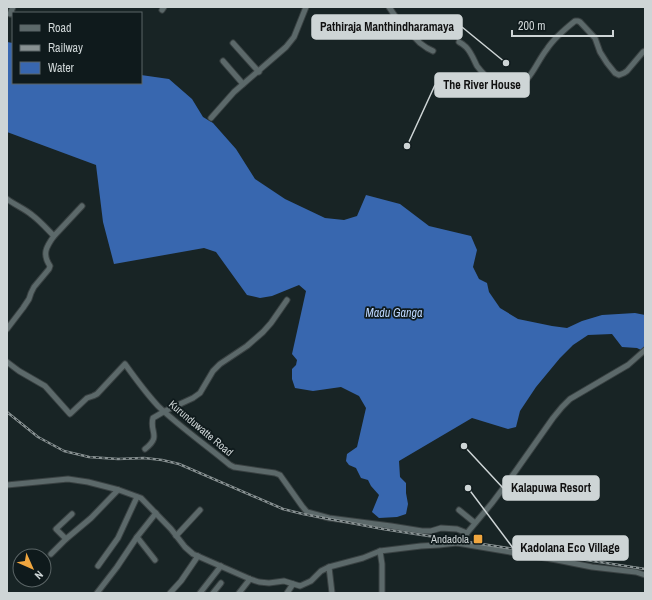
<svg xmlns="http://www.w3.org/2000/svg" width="652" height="600" viewBox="0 0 652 600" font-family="'Archivo Narrow',sans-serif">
<rect width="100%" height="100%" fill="#182425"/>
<!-- water -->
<path fill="#3867af" d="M 7,42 L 13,43 L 13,83 L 141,83 L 141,75 L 169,79 L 192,99 L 203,117 L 213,123 L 236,149 L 255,179 L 285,199 L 325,218 L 344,220 L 357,216 L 366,195 L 400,204 L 429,226 L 471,236 L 477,250 L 473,267 L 479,279 L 487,283 L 489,292 L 500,308 L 518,319 L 552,326 L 567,328 L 582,321 L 602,315 L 635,313 L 645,315 L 645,352 L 637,348 L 622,347 L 612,334 L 588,335 L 573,345 L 560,358 L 536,387 L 520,411 L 516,427 L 508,429 L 472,418 L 399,461 L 400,477 L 406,483 L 406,493 L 408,504 L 406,514 L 397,517 L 379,518 L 372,512 L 379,495 L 371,486 L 368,480 L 361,478 L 356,468 L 349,465 L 346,461 L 347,454 L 357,447 L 366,408 L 359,396 L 341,387 L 313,391 L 295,388 L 292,379 L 292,369 L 296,365 L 297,360 L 292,354 L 306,291 L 299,285 L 272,296 L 260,298 L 247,295 L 216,252 L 204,248 L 114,264 L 103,222 L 96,165 L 7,132 Z"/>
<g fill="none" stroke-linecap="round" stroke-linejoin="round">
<!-- minor casing -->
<g stroke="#394142" stroke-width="7">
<g id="minor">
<path d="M 389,7 L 397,19 L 420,43 L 427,48 L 433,51"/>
<path d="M 162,10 L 164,7"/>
<path d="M 10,14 L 13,7"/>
<path d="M 459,42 C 461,43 464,45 466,47 C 471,52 474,60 477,66 C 483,74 492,82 499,88 C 503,90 507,90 511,89 C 531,84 535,64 547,49 C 554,38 565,29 575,21 L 578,21 L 580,22 L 595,38 L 600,52 L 607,63 L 615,73 L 619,75 L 624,73 L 627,71 L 643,52 L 645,51"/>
<path d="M 233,43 L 259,72"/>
<path d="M 223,61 L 243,84"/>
<path d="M 211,118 L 234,92 L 286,47 L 294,37 L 306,7"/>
<path d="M 7,199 C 15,205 25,209 32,215 C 40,221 47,229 54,236"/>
<path d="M 7,329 L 23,308 L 29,299 L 31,293 L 34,287 L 49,269 L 50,266 C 42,254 46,247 54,236 L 82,206"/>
<path d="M 7,362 L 19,371 L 45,386 L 70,414 L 87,398 L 93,396 L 97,394 L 125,364 C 135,378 146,393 158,406 C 180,427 206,445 230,465 L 234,467 L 275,473 L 280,475 L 302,506 L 307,512 L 329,518 L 391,526 L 422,531 L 431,531 L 441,528 L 457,529 L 467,533"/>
<path d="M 145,449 C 162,436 149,432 153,418 L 165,411 L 193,398 L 200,393 L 213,371 L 220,364 L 247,346 L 263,332 L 271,323 L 287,300"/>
<path d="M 7,485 L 68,479 L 88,482 L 119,490 L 141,498 L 171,529 L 185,547 L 193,554 L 250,579 L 259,582 L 269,583 L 284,581 L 300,586 L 311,581 L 321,571 L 329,567 L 363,558 L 380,551 L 421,546 L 439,545 L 457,543 L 467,533 L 492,503 L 510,479 L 553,418 L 562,407 L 570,399 L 616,372 L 628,365 L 645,350"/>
<path d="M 459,510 L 475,523"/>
<path d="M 176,536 L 200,510"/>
<path d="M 137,537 L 155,560"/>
<path d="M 66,539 L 56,529 L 72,514"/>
<path d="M 457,543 L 557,560 L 592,567 L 636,572 L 645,575"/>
<path d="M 380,551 L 382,564 L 382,593"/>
<path d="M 51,554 L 66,539 L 91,518 L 118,490"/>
<path d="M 98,566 L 118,538 L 137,497"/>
<path d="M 329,567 L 332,593"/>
<path d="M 97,593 L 117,567 L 137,537 L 156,513"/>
<path d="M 170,593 L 181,581 L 198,556"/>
<path d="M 200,593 L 221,566"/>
<path d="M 213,593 L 221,583"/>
<path d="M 239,593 L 250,579"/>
<path d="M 287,593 L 293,584"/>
</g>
</g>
<!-- minor -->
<use href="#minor" stroke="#5c696a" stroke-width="5"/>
<!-- rail casing -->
<g stroke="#889192" stroke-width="2.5">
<path id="rail" d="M 7,412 L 38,437 L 64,451 L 89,457 L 118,459 L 144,458 L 162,460 L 179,464 L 283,509 L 303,514 L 383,529 L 645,569"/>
</g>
<!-- rail -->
<use href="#rail" stroke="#0f1a1c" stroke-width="1" stroke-dasharray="3" stroke-linecap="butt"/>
</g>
<!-- markers -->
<rect fill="#f0a63f" stroke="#0f1a1c" stroke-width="1.5" x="473" y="534" width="10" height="10" rx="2"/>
<g text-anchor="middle" stroke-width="3.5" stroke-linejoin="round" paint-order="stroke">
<!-- street labels -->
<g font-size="11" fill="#ced5d6" stroke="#0f1a1c">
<text transform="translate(201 428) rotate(40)" y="4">Kurunduwatte Road</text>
</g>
<!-- poi labels -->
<g font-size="11" fill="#ced5d6" stroke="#0f1a1c" text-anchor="end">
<text x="469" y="543">Andadola</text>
</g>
<!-- water labels -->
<g font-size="12" font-style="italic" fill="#bbd5fd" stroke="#0f1a1c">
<text x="394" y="317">Madu Ganga</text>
</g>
</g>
<!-- callouts -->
<path fill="none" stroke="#ced5d6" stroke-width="1.5" d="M506 63L462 27M407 146L435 85M464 446L503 488M468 488L513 548"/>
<g fill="#ced5d6" stroke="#0f1a1c" stroke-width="1.5">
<circle cx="506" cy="63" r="4"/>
<circle cx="407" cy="146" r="4"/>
<circle cx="464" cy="446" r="4"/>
<circle cx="468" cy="488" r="4"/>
</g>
<g fill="#ced5d6" stroke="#ced5d6" stroke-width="1.5">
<rect x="312" y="15" width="150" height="24" rx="4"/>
<rect x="435" y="73" width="94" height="24" rx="4"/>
<rect x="503" y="476" width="96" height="24" rx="4"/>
<rect x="513" y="536" width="115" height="24" rx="4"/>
</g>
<g font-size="12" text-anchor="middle" font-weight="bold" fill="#111">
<text x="387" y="31">Pathiraja Manthindharamaya</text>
<text x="482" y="89">The River House</text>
<text x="551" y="492">Kalapuwa Resort</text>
<text x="570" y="552">Kadolana Eco Village</text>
</g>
<!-- border -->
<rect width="652" height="600" fill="none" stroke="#ced5d6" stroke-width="16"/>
<!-- legend -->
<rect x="12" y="12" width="130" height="72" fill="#0f1a1c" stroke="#5b6566"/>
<rect x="20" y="25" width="20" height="6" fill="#5c696a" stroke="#5b6566"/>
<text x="48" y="32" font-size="12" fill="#ced5d6">Road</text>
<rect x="20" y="45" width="20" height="6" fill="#889192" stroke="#5b6566"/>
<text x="48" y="52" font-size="12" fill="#ced5d6">Railway</text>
<rect x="20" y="62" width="20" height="12" fill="#3867af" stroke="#5b6566"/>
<text x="48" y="72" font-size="12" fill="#ced5d6">Water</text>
<!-- north arrow -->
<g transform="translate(32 568) rotate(135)"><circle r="19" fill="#0f1a1c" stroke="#5b6566"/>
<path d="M0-3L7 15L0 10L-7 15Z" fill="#f0a63f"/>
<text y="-6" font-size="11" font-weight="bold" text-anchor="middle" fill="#ced5d6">N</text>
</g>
<!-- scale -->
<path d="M512 30v6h101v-6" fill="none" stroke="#ced5d6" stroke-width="2"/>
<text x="518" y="30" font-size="12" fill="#ced5d6" stroke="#0f1a1c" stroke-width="3" paint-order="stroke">200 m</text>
</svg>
